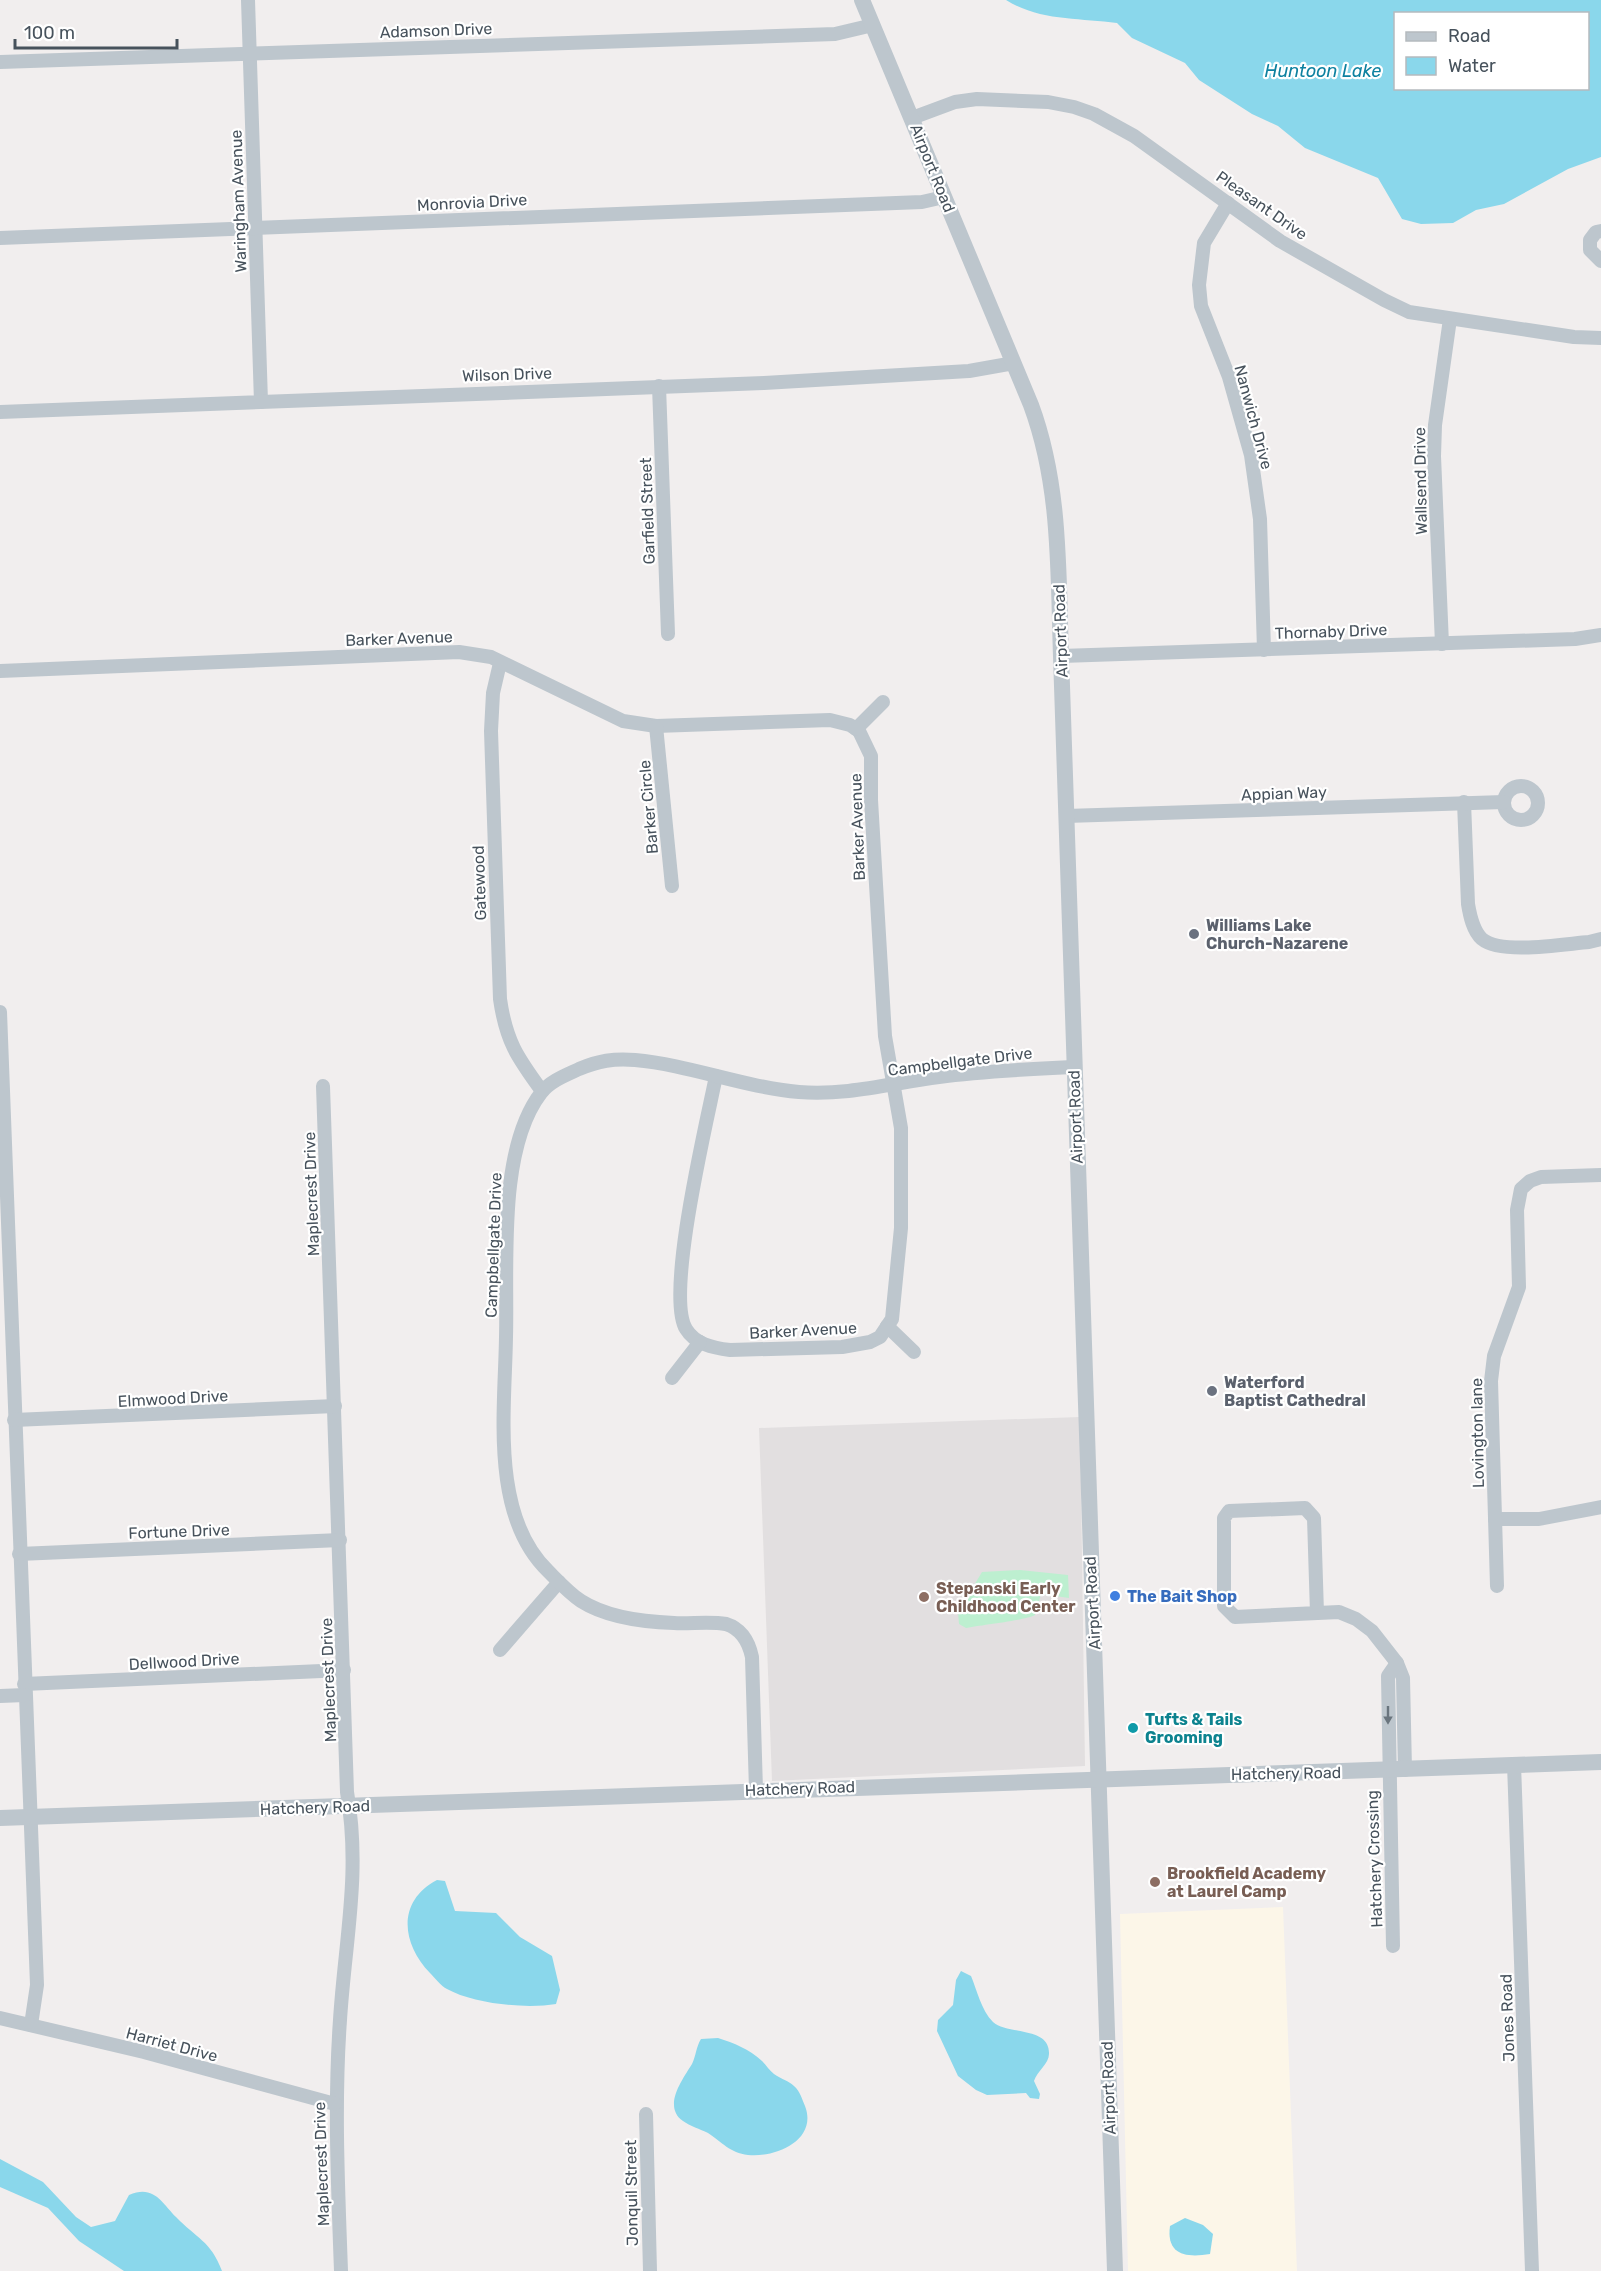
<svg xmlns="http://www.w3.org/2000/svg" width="1601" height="2271" viewBox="0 0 1601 2271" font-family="Rubik,sans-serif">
<rect width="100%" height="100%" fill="#f1eeee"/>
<!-- commercial -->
<path fill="#fcf6e8" d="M 1283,1907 L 1297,2271 L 1128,2271 L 1120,1914 Z"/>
<!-- education -->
<path fill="#e2dfe0" d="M 1080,1417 L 1085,1766 L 772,1781 L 759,1428 Z"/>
<!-- green -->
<path fill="#bdefd0" d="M 1020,1570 L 1068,1575 L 1069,1598 L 1041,1594 L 1035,1615 C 1027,1620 981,1625 966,1628 L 959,1624 L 958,1612 L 982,1572 Z"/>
<!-- water -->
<g fill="#8ad7eb" fill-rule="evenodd">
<path d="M 1006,0 L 1601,0 L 1601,157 L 1568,169 L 1504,204 L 1476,210 L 1453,223 L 1421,224 L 1402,219 L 1378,178 L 1305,148 L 1278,126 L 1252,114 L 1199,80 L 1185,63 L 1132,38 L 1117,23 C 1079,18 1039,21 1006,0 ZM 1396,14 L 1588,14 L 1588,88 L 1396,88 Z"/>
<path d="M 437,1880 L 445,1881 L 455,1911 L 496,1913 L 520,1937 L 552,1956 L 560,1990 L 556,2004 C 526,2009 474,2004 447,1989 C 441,1986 435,1978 430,1973 C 401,1943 397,1901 437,1880 Z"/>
<path d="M 961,1971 L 971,1976 C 977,1990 981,2010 993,2022 C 1007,2035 1050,2026 1049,2054 C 1049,2064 1037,2071 1034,2081 L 1040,2094 L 1039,2099 L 1030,2098 L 1026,2093 L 987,2095 L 976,2090 L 958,2076 L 937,2031 L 938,2020 L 953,2005 L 956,1980 Z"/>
<path d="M 718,2038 C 734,2043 749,2049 762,2061 C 766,2065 770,2071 774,2074 C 781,2079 789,2081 794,2086 C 800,2091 802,2099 805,2106 C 818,2140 776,2158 748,2155 C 730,2153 722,2142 708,2133 C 700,2129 690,2126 683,2121 C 662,2106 683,2079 692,2064 C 696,2056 696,2047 701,2039 Z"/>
<path d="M 0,2159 L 43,2182 L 76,2217 L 91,2227 L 115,2221 L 129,2195 C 154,2184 162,2203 176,2217 C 196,2238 211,2241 222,2271 L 124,2271 L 79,2241 L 48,2208 L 0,2187 Z"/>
<path d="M 1185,2218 L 1203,2225 L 1213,2234 L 1210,2254 C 1186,2258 1166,2255 1170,2226 Z"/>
</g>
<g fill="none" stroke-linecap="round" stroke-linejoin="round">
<!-- minor -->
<g stroke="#bdc6cd" stroke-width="14">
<path d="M 248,0 L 261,402"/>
<path d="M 0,62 L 835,34 L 873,25"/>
<path d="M 912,118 L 955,102 L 977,99 L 1048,102 L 1074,107 L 1094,114 L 1134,136 L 1280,241 L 1384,300 L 1409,312 L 1574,337 L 1601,338"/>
<path d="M 1228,203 L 1204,243 L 1199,285 L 1201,306 L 1229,377 L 1251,455 L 1260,519 L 1264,650"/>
<path d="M 1601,231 L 1596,232 L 1590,240 L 1590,250 L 1601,261"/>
<path d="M 0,238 L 922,202 L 944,197"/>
<path d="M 659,386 L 668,634"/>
<path d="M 0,412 L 764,383 L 969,371 L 1014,363"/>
<path d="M 1442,644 L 1434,456 L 1435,425 L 1450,319"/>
<path d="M 1061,656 L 1575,639 L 1601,635"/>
<path d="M 500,663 L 493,693 L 491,731 L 500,999 C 506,1041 517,1057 542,1091"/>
<path d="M 0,671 L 459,652 L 491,657 L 623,721 L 656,726 L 830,720 L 850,725 L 859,731 L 871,756 L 871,800 L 885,1036 L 901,1128 L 901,1228 L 892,1319 L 880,1337 L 870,1342 L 842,1347 L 730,1350 C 713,1348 695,1344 686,1329 C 665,1295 707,1121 716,1076"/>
<path d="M 656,726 L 672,886"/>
<path d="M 856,729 L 883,702"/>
<circle cx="1521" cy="803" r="17"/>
<path d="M 1464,802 L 1468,904 C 1470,916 1473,931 1482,939 C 1501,955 1564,944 1589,942 L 1601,939"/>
<path d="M 1066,816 L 1504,802"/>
<path d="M 0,1012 L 37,1985 L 31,2025"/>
<path d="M 323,1086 L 347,1792 C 361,1873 345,1940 340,2020 C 334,2104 338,2187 341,2271"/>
<path d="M 887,1326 L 914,1352"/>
<path d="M 672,1378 L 700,1342"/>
<path d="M 14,1420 L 335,1406"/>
<path d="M 1495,1519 L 1539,1519 L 1601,1507"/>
<path d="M 19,1554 L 340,1540"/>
<path d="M 1497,1586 L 1491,1381 L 1494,1356 L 1519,1287 L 1517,1210 L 1521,1189 L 1530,1181 L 1541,1177 L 1601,1175"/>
<path d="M 1317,1613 L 1314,1518 L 1305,1508 L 1229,1511 L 1224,1518 L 1224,1606 L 1235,1617 L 1339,1612 L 1356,1619 L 1372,1631 L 1397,1663 L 1403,1678 L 1405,1770"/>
<path d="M 500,1650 L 559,1582"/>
<path d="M 24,1684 L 344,1670"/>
<path d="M 0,1696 L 25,1695"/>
<path d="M 1514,1764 L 1532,2271"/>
<path d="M 756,1790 L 752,1657 C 749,1643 742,1629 726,1624 C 710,1621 690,1624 674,1623 C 645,1622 606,1617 581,1601 C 569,1593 558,1581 548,1571 C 490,1515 505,1410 506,1337 C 508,1267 497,1150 541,1093 C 550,1081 566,1075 579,1069 C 598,1061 614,1058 635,1060 C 690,1065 743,1087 799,1092 C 846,1096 892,1083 939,1077 C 983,1071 1029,1069 1074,1067"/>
<path d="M 1393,1946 L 1388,1676 L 1397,1663"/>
<path d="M 0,2018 L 144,2052 L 335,2104"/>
<path d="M 646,2114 L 650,2271"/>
</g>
<!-- tertiary -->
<g stroke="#bdc6cd" stroke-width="16">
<path d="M 862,0 L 1031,405 C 1061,486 1058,572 1061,656 L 1115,2271"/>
<path d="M 0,1818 L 1601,1762"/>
</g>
</g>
<!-- one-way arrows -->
<defs><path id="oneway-solid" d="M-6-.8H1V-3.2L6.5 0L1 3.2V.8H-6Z" transform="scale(1.5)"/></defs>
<use fill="#6a757e" href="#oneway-solid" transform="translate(1388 1715) rotate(90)"/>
<!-- markers -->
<g fill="#6b7280" stroke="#fff" stroke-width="2">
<circle cx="1194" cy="934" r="6"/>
<circle cx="1212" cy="1391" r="6"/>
</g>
<circle fill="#3f7fe0" stroke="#fff" stroke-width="2" cx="1115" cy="1596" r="6"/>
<g fill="#8d6e63" stroke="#fff" stroke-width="2">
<circle cx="924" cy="1597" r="6"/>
<circle cx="1155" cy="1882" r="6"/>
</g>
<circle fill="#0f9aa8" stroke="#fff" stroke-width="2" cx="1133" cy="1728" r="6"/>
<g text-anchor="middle" stroke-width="4.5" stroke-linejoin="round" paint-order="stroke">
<!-- street labels -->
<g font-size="16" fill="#47525c" stroke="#fff">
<text transform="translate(436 30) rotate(-2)" y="6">Adamson Drive</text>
<text transform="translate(933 168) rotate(68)" y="6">Airport Road</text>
<text transform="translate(238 201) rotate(-92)" y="6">Waringham Avenue</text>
<text transform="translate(472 202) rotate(-3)" y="6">Monrovia Drive</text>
<text transform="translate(1262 205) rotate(35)" y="6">Pleasant Drive</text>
<text transform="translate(507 374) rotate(-2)" y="6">Wilson Drive</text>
<text transform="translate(1254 417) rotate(75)" y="6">Nanwich Drive</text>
<text transform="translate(1420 481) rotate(-91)" y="6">Wallsend Drive</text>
<text transform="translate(647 511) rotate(-92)" y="6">Garfield Street</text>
<text transform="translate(1060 631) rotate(-92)" y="6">Airport Road</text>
<text transform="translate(1331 631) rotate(-2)" y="6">Thornaby Drive</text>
<text transform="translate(399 638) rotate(-2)" y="6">Barker Avenue</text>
<text transform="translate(1284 793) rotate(-2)" y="6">Appian Way</text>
<text transform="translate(648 807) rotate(-95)" y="6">Barker Circle</text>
<text transform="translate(857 827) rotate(-92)" y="6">Barker Avenue</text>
<text transform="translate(479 883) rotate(-92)" y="6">Gatewood</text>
<text transform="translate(960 1061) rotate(-7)" y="6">Campbellgate Drive</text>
<text transform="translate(1075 1117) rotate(-92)" y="6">Airport Road</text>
<text transform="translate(311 1194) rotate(-92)" y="6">Maplecrest Drive</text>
<text transform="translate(493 1245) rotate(-88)" y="6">Campbellgate Drive</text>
<text transform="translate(803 1330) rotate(-3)" y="6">Barker Avenue</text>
<text transform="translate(173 1398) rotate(-3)" y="6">Elmwood Drive</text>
<text transform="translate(1477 1433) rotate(-91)" y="6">Lovington lane</text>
<text transform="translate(179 1531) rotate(-2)" y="6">Fortune Drive</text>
<text transform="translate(1092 1603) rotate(-93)" y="6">Airport Road</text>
<text transform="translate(184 1661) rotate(-3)" y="6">Dellwood Drive</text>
<text transform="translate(328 1680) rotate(-92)" y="6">Maplecrest Drive</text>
<text transform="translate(1286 1773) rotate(-1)" y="6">Hatchery Road</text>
<text transform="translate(800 1788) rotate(-2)" y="6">Hatchery Road</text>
<text transform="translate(315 1807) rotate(-2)" y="6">Hatchery Road</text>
<text transform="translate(1374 1859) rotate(-92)" y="6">Hatchery Crossing</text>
<text transform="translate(1507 2018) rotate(-92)" y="6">Jones Road</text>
<text transform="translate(172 2044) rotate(15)" y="6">Harriet Drive</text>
<text transform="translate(1108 2088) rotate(-92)" y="6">Airport Road</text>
<text transform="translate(321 2164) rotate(-92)" y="6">Maplecrest Drive</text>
<text transform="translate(631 2193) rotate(-91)" y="6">Jonquil Street</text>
</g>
<!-- worship labels -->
<g font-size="16" font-weight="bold" fill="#5b616d" stroke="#fff" text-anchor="start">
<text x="1206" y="931">Williams Lake<tspan x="1206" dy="18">Church-Nazarene</tspan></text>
<text x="1224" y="1388">Waterford<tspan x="1224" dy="18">Baptist Cathedral</tspan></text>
</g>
<!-- education labels -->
<g font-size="16" font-weight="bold" fill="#785e54" stroke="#fff" text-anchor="start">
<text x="936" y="1594">Stepanski Early<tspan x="936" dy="18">Childhood Center</tspan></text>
<text x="1167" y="1879">Brookfield Academy<tspan x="1167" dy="18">at Laurel Camp</tspan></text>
</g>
<!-- shop labels -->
<g font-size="16" font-weight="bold" fill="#366cbe" stroke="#fff" text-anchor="start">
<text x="1127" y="1602">The Bait Shop</text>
</g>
<!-- culture labels -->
<g font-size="16" font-weight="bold" fill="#0d838f" stroke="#fff" text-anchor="start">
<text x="1145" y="1725">Tufts &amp; Tails<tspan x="1145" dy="18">Grooming</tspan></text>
</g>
<!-- water labels -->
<g font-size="18" font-style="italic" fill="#0d81a0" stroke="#fff">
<text x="1323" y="77">Huntoon Lake</text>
</g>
</g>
<!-- legend -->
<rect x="1394" y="12" width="195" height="78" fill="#ffffff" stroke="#b5babe" stroke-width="1.5"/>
<rect x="1406" y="32" width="30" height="9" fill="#bdc6cd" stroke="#b5babe" stroke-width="1.5"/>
<text x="1448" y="42" font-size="18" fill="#47525c">Road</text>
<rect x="1406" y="57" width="30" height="18" fill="#8ad7eb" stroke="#b5babe" stroke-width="1.5"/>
<text x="1448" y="72" font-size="18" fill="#47525c">Water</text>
<!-- scale -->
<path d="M15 39v9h162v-9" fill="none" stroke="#47525c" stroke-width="3"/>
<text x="24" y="39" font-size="18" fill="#47525c" stroke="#ffffff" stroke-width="4.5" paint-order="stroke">100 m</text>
</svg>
